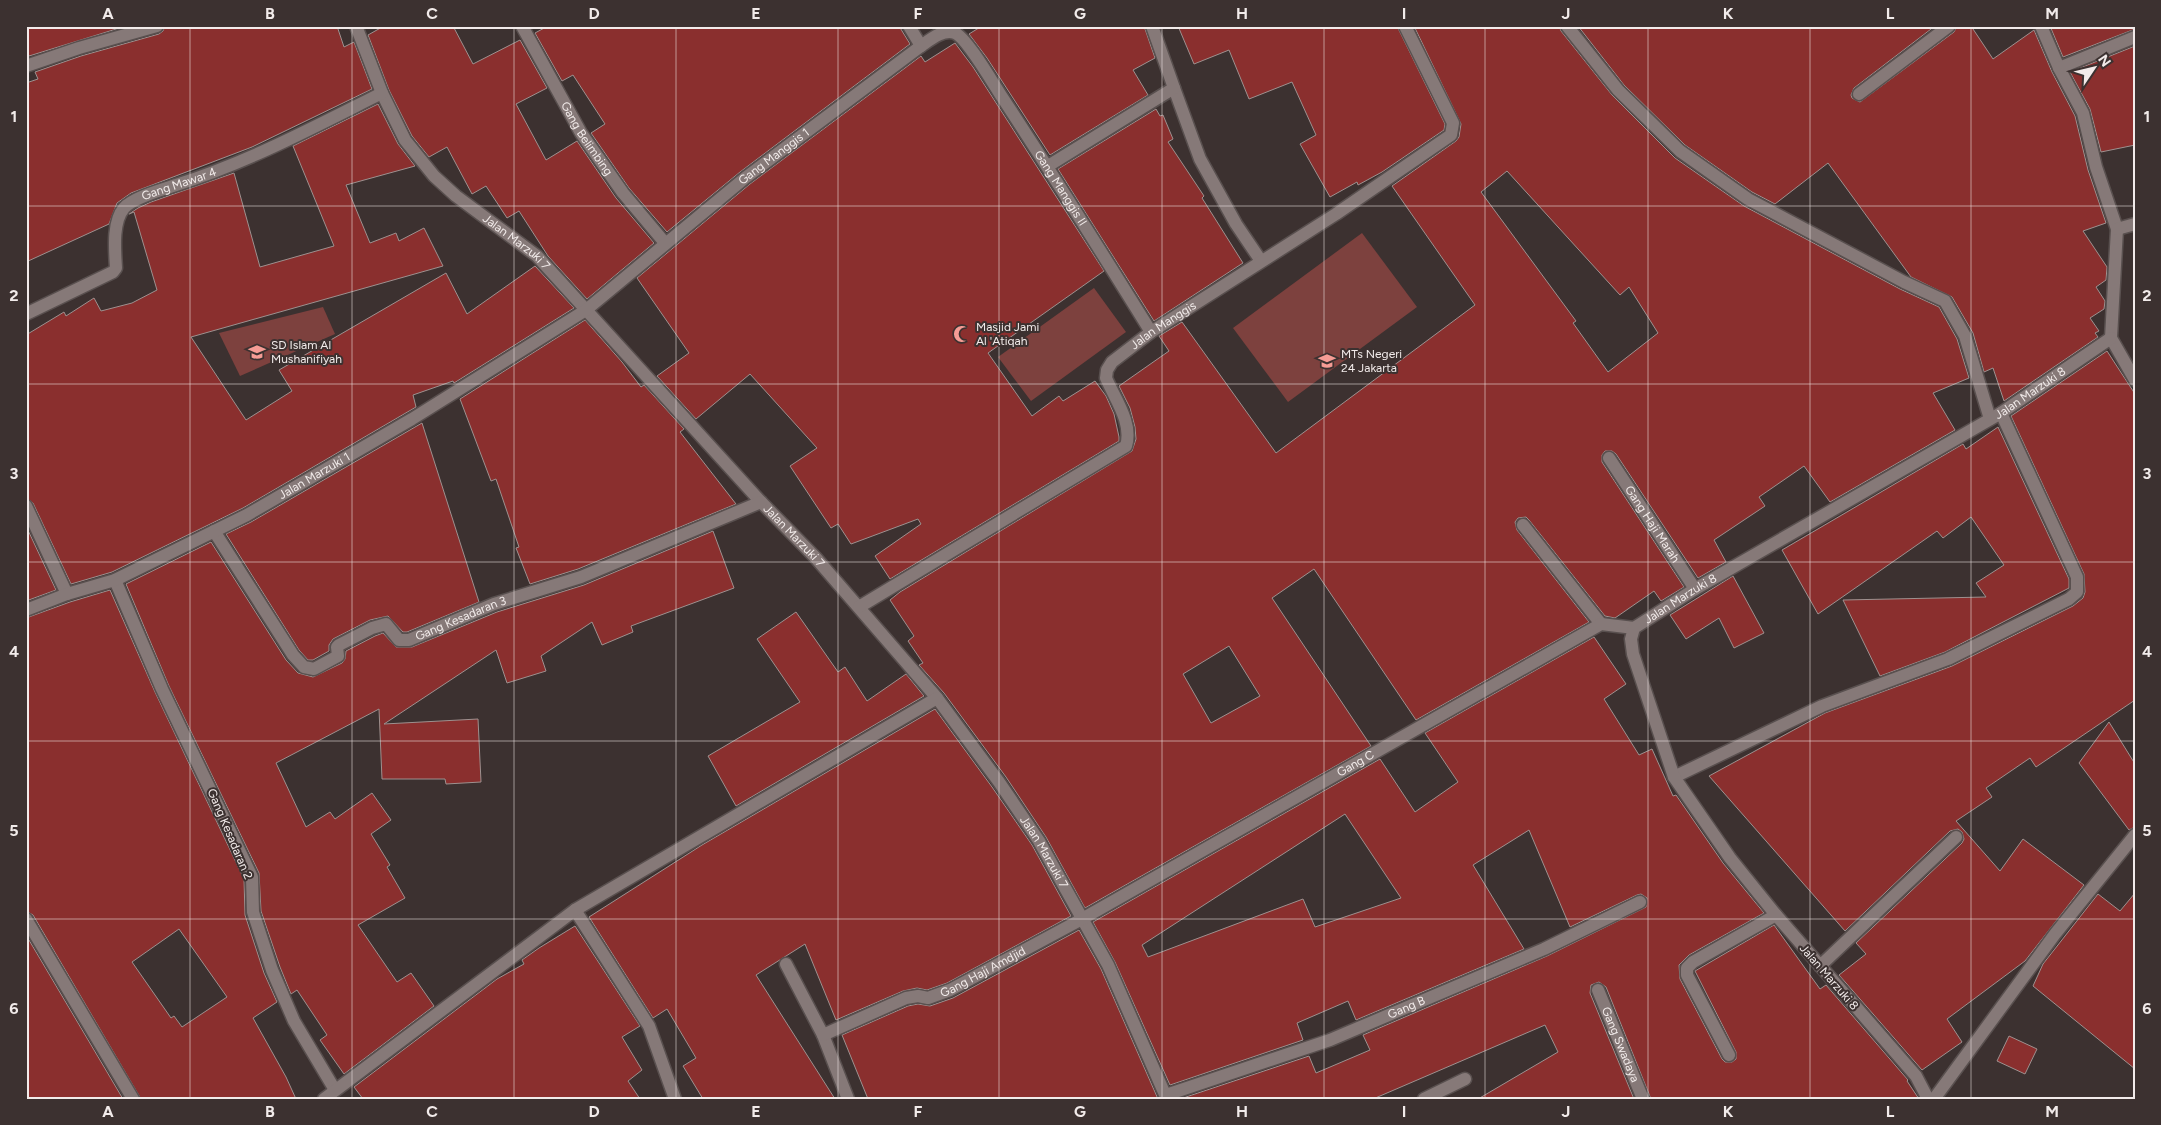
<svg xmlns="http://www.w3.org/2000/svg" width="2161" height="1125" viewBox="0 0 2161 1125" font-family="Figtree,sans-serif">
<rect width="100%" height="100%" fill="#3c3130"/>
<!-- green -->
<g fill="#7d413e">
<path d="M 1362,233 L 1417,307 L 1288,402 L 1233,328 Z"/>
<path d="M 1094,288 L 1126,332 L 1031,401 L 998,357 Z"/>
<path d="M 323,307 L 335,334 L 240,376 L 219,333 Z"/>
</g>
<!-- building -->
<g fill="#8a2f2e" stroke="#9e918f" fill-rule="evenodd">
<path d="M 26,26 L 126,26 L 29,56 L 26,50 Z"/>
<path d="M 165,26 L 337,26 L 344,47 L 354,42 L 372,89 L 252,147 L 131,193 L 117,203 L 109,224 L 26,262 L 26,83 L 38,79 L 35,72 L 81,56 L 159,34 L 163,31 Z"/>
<path d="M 384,26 L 453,26 L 473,64 L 520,40 L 547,88 L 516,104 L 546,160 L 577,141 L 616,198 L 654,243 L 587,299 L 548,256 L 519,211 L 507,218 L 486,186 L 472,194 L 447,147 L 429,157 L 412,136 L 389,90 L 368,35 Z"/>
<path d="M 548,26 L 899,26 L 910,44 L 740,172 L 667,232 L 629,188 L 591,133 L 605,124 L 573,75 L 562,81 L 535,33 Z"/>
<path d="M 982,26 L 1144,26 L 1155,58 L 1133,70 L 1148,95 L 1050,155 L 987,58 L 969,34 Z"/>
<path d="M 1178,26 L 1397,26 L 1445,124 L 1444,130 L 1382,172 L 1358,185 L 1357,182 L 1330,197 L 1300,144 L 1316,135 L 1292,82 L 1249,99 L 1229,50 L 1194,64 Z"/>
<path d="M 1414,26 L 1559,26 L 1561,31 L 1612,95 L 1675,158 L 1744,206 L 1900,289 L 1939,307 L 1957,339 L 1969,378 L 1933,393 L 1955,430 L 1830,502 L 1804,466 L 1759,497 L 1765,506 L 1714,540 L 1726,562 L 1698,578 L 1616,454 L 1612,451 L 1605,451 L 1602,455 L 1602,462 L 1684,587 L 1661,601 L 1654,591 L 1615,618 L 1605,616 L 1529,520 L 1526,517 L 1518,518 L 1515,522 L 1517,530 L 1589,622 L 1416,720 L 1314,569 L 1272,598 L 1371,746 L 1085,908 L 1046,837 L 1006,777 L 944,693 L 919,665 L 923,663 L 908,641 L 914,636 L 890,600 L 900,592 L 1132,451 L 1136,439 L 1135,427 L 1130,408 L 1119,386 L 1169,351 L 1159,336 L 1182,322 L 1276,453 L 1475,305 L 1392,186 L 1456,141 L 1459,137 L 1461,124 ZM 1507,171 L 1620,295 L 1629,287 L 1658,333 L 1608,372 L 1573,323 L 1576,321 L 1481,192 ZM 1229,646 L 1260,696 L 1211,723 L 1183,674 Z"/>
<path d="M 1578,26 L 1935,26 L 1854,88 L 1851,95 L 1852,98 L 1860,102 L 1954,32 L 1957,26 L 1971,26 L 1993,59 L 2034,30 L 2052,72 L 2075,116 L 2088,170 L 2106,223 L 2083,231 L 2107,267 L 2106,280 L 2096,287 L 2105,301 L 2104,309 L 2090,318 L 2099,331 L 2095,333 L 2098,337 L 2004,401 L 1993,368 L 1984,372 L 1973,333 L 1952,297 L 1911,277 L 1828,163 L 1775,204 L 1752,192 L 1685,145 L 1624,85 Z"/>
<path d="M 2050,26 L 2135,26 L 2135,29 L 2063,57 Z"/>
<path d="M 955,43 L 973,67 L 1104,271 L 988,353 L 1032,416 L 1059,396 L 1063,401 L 1095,381 L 1106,396 L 1114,414 L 1119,437 L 1119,441 L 890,579 L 875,556 L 921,524 L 918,519 L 851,544 L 838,524 L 831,528 L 790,466 L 817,448 L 750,374 L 696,419 L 657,376 L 689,353 L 637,278 L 750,184 L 921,56 L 925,62 Z"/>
<path d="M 2135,46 L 2135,145 L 2101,152 L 2090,109 L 2070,72 Z"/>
<path d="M 378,104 L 398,144 L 415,166 L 346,185 L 370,243 L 396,233 L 399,241 L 424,228 L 443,266 L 191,337 L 246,420 L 292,391 L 279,370 L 446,273 L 467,314 L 535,266 L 574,308 L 454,383 L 453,381 L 413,395 L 416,407 L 243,508 L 112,572 L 71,584 L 33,503 L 26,498 L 26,335 L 64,312 L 66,316 L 94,298 L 101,311 L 132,303 L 157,290 L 134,212 L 129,214 L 138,208 L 151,202 L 234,173 L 260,267 L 334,246 L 293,146 Z"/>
<path d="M 1156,109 L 1160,116 L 1163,115 L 1173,139 L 1168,142 L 1204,196 L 1202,198 L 1243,263 L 1154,321 L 1058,169 Z"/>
<path d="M 585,320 L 622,362 L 641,387 L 644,385 L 684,429 L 680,432 L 736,504 L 578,569 L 530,584 L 516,548 L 519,547 L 496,479 L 491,481 L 460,399 Z"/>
<path d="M 2107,351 L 2135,394 L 2135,700 L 2036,767 L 2030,758 L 1986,788 L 1992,797 L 1956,821 L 2000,871 L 2023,839 L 2084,885 L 2025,961 L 1947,1019 L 1962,1042 L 1922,1070 L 1839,975 L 1866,954 L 1856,943 L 1962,843 L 1964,839 L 1962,832 L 1958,829 L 1950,831 L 1845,931 L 1709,776 L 1825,713 L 1952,666 L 2073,606 L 2083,598 L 2085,592 L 2084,574 L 2011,416 Z"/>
<path d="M 422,423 L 479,602 L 407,632 L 403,632 L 388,616 L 370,620 L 333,639 L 329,645 L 329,651 L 313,660 L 308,660 L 299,650 L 226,534 L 251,522 Z"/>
<path d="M 1998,427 L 2069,579 L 2069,588 L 1945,652 L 1880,676 L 1843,600 L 1986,597 L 1976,583 L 2004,565 L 1971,517 L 1943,538 L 1937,531 L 1818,614 L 1782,550 L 1963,444 L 1966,449 Z"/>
<path d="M 26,526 L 56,590 L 26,601 Z"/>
<path d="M 713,531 L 734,588 L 631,626 L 633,632 L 602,645 L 592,622 L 541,656 L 546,671 L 507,683 L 496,650 L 384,724 L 478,719 L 481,782 L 446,784 L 445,779 L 382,779 L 379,709 L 276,763 L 306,827 L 330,812 L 335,819 L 372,793 L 391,820 L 371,834 L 390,865 L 387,867 L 405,898 L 358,925 L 397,982 L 411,973 L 434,1006 L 344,1074 L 320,1040 L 327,1035 L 297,990 L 291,994 L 280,967 L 261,911 L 259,873 L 169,686 L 126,584 L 211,542 L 286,660 L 298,673 L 313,677 L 342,663 L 345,659 L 346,651 L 375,636 L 383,633 L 396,647 L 412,647 L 497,612 L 584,585 Z"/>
<path d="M 1733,576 L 1764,633 L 1734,648 L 1719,618 L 1686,639 L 1670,615 Z"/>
<path d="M 110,590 L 155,692 L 244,879 L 245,915 L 264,973 L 277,1002 L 253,1018 L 286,1077 L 296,1099 L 141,1099 L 33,915 L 26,911 L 26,618 L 70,602 ZM 179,929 L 227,997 L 182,1027 L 174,1016 L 171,1018 L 132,962 Z"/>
<path d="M 796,612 L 838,672 L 845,667 L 867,701 L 906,674 L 924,696 L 736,806 L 708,756 L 800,702 L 757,639 Z"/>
<path d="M 1594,637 L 1626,684 L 1604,699 L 1639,755 L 1652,749 L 1673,796 L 1676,795 L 1723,863 L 1764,913 L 1689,955 L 1679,965 L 1680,979 L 1722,1059 L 1725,1062 L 1732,1062 L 1736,1059 L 1736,1052 L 1695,971 L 1774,925 L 1820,989 L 1826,985 L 1908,1080 L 1907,1081 L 1919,1099 L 1651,1099 L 1606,987 L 1599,982 L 1591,985 L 1590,993 L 1634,1099 L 1478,1099 L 1558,1052 L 1545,1025 L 1373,1099 L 1180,1099 L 1309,1056 L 1316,1073 L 1370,1050 L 1363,1035 L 1547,956 L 1646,907 L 1647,898 L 1641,894 L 1637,895 L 1570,927 L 1529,830 L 1473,865 L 1524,949 L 1356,1020 L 1348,1001 L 1297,1023 L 1303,1040 L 1170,1085 L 1115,962 L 1093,922 L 1380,759 L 1415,812 L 1458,782 L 1425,733 ZM 1345,814 L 1401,898 L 1315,927 L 1303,899 L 1148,957 L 1142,945 Z"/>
<path d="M 935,709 L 992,787 L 1032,845 L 1071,916 L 947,983 L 927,990 L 917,988 L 903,991 L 836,1020 L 805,944 L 756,975 L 835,1099 L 703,1099 L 683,1066 L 696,1058 L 667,1009 L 653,1018 L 589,917 L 702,845 Z"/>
<path d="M 2109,722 L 2135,764 L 2135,827 L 2129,830 L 2079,763 Z"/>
<path d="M 2135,893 L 2135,1069 L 2033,986 L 2043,964 L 2098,894 L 2120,911 Z"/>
<path d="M 575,926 L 640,1026 L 622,1037 L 642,1070 L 628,1081 L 640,1099 L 363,1099 L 354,1087 L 497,979 L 524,964 L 522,960 L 539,948 Z"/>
<path d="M 1079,930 L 1101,969 L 1158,1099 L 868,1099 L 842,1035 L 908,1006 L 918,1004 L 930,1006 L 953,998 Z"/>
<path d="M 26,935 L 123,1099 L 26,1099 Z"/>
<path d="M 2009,1036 L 2037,1049 L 2025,1074 L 1997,1061 Z"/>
</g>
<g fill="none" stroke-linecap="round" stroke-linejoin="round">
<!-- street casing -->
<g stroke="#59504f" stroke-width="15">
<g id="street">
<path id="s1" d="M 356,26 L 382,93 L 405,140 L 434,176 L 456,196 L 537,256 L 761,502 L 815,557 L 937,698 L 999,782 L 1039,841 L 1108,965 L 1167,1099"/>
<path id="s2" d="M 522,26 L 581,133 L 623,193 L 665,243"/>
<path d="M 909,26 L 921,46"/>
<path d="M 1567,26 L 1618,90 L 1680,151 L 1748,199 L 1904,282 L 1945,301 L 1965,336 L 1990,419"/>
<path d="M 2041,26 L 2059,68 L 2083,113 L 2096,167 L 2117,229 L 2111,338 L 2135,380"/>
<path d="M 26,66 L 79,48 L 157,26"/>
<path d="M 2059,68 L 2135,37"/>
<path d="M 1174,88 L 1200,159 L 1236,224 L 1261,261"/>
<path d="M 1859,94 L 1949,26"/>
<path d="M 1048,166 L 1174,88 L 1152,26"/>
<path d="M 2117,229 L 2135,224"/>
<path id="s3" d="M 26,314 L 113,272 L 116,268 C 115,251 112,222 124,208 C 134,197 162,190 176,185 C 249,162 314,127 382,93"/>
<path id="s4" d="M 1609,458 L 1695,589"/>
<path d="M 26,506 L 67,594"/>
<path d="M 1523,525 L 1601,624"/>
<path id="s5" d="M 214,531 L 293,655 L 304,667 L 314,669 L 338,656 L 337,647 L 339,645 L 372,628 L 386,624 L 399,640 L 409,640 L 494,604 L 581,577 L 761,502"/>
<path d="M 115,580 L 162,689 L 252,877 L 253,912 L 272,970 L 294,1021 L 335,1090"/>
<path id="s6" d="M 859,607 L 1126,446 C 1133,423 1115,399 1106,378 L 1107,370 L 1112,362 L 1151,332 L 1336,214 L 1451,135 L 1453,123 L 1405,26"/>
<path id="s7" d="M 26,610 L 67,594 L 115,580 L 247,515 L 412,419 L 586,310 L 745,178 L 921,46 C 931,39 943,29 955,33 C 967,38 994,85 1002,97 C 1053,175 1102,253 1151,332"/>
<path d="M 1674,777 L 1822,706 L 1948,659 L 2069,599 L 2077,592 L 2077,577 L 2001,413"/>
<path d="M 575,910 L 649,1026 L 675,1099"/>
<path d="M 26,919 L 133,1099"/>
<path d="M 786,964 L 823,1035 L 848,1099"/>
<path d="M 1820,966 L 1956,837"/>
<path id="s8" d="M 1598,990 L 1643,1099"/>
<path id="s9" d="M 823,1035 L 906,998 L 918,996 L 928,998 L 950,990 L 1082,919 L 1601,624 L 1634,628"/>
<path d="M 1729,1055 L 1687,975 L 1687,968 L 1693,962 L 1776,915"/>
<path id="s10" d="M 1166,1095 L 1330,1040 L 1544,949 L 1640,902"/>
<path d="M 324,1099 L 575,910 L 937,698"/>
<path d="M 1424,1099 L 1465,1079"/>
<path id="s11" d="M 1928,1099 L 1916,1076 L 1776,915 L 1730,858 L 1674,777 L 1633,654 L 1631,639 L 1634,628 L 1695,589 L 2001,413 L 2111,338"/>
<path d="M 1934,1099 L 2055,934 L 2135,835"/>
</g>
</g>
<!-- street -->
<use href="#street" stroke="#867978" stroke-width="12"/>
</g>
<!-- grid -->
<path fill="none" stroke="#f2ebea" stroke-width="1" stroke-opacity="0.55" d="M 190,26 L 190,1099M 352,26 L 352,1099M 514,26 L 514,1099M 676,26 L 676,1099M 838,26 L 838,1099M 999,26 L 999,1099M 1162,26 L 1162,1099M 1324,26 L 1324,1099M 1485,26 L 1485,1099M 1648,26 L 1648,1099M 1810,26 L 1810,1099M 1971,26 L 1971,1099M 26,206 L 2135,206M 26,384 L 2135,384M 26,562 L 2135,562M 26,741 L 2135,741M 26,919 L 2135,919"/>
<!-- icons -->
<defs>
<g id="mosque-bare" transform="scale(1.35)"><path d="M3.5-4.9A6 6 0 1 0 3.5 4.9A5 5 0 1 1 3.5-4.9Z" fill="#f59c95" stroke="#3c3130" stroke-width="2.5" paint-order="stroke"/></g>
<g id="school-bare" transform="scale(1.35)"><path d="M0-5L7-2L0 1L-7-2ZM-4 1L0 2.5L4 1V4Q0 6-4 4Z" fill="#f59c95" stroke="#3c3130" stroke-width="2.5" paint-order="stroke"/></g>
</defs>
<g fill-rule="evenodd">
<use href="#mosque-bare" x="962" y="334"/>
<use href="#school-bare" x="257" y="352"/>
<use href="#school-bare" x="1327" y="361"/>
</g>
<g text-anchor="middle" stroke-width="4" stroke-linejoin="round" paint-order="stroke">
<!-- street labels -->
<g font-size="12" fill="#f2ebea" stroke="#3c3130">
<text dy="4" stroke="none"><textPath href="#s2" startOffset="130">Gang Belimbing</textPath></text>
<text dy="4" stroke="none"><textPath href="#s7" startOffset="880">Gang Manggis 1</textPath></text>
<text dy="4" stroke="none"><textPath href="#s3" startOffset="224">Gang Mawar 4</textPath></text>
<text dy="4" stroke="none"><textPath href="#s7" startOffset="1290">Gang Manggis II</textPath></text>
<text dy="4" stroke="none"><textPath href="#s1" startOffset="276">Jalan Marzuki 7</textPath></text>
<text dy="4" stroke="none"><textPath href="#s6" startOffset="465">Jalan Manggis</textPath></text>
<text dy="4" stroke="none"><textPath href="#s11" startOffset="1028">Jalan Marzuki 8</textPath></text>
<text dy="4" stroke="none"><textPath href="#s7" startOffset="319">Jalan Marzuki 1</textPath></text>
<text dy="4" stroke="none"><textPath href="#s4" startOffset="79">Gang Haji Marah</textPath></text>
<text dy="4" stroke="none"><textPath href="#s1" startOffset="681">Jalan Marzuki 7</textPath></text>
<text dy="4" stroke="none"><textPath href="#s11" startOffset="622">Jalan Marzuki 8</textPath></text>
<text dy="4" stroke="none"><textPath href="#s5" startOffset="351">Gang Kesadaran 3</textPath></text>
<text dy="4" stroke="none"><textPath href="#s9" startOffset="601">Gang C</textPath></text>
<text transform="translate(230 834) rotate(67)" y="4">Gang Kesadaran 2</text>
<text dy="4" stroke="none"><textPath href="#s1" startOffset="1085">Jalan Marzuki 7</textPath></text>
<text dy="4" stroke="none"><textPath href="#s9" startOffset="174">Gang Haji Amdjid</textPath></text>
<text transform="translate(1829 977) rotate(49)" y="4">Jalan Marzuki 8</text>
<text dy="4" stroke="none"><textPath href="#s10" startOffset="256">Gang B</textPath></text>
<text dy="4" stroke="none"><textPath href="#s8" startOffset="59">Gang Swadaya</textPath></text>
</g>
<!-- poi labels -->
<g font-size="12" fill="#f2ebea" stroke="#3c3130" text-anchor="start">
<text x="976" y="331">Masjid Jami<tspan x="976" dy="14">Al 'Atiqah</tspan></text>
<text x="271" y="349">SD Islam Al<tspan x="271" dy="14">Mushanifiyah</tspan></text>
<text x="1341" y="358">MTs Negeri<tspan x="1341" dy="14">24 Jakarta</tspan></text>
</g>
</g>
<!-- border -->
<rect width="2161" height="1125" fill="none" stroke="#3c3130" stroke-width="55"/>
<!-- north arrow -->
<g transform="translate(2094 68) rotate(55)" stroke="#3c3130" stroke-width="4" paint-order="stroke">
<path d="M0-4L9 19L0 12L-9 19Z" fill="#f2ebea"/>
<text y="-8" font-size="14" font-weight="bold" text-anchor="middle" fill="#f2ebea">N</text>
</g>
<rect x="28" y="28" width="2106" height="1070" fill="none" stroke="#f2ebea" stroke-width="2"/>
<g font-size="16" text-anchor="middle" font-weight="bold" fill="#f2ebea">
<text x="108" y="19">A</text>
<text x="270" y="19">B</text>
<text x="432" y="19">C</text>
<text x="594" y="19">D</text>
<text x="756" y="19">E</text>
<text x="918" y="19">F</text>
<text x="1080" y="19">G</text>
<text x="1242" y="19">H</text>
<text x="1404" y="19">I</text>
<text x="1566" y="19">J</text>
<text x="1728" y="19">K</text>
<text x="1890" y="19">L</text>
<text x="2052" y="19">M</text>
<text x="14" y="122">1</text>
<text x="2147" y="122">1</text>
<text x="14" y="301">2</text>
<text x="2147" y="301">2</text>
<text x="14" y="479">3</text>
<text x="2147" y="479">3</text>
<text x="14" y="657">4</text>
<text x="2147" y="657">4</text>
<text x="14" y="836">5</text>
<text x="2147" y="836">5</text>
<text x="14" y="1014">6</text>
<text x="2147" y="1014">6</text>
<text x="108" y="1117">A</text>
<text x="270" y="1117">B</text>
<text x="432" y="1117">C</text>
<text x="594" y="1117">D</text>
<text x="756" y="1117">E</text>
<text x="918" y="1117">F</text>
<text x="1080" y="1117">G</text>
<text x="1242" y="1117">H</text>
<text x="1404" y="1117">I</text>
<text x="1566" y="1117">J</text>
<text x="1728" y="1117">K</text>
<text x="1890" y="1117">L</text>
<text x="2052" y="1117">M</text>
</g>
</svg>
